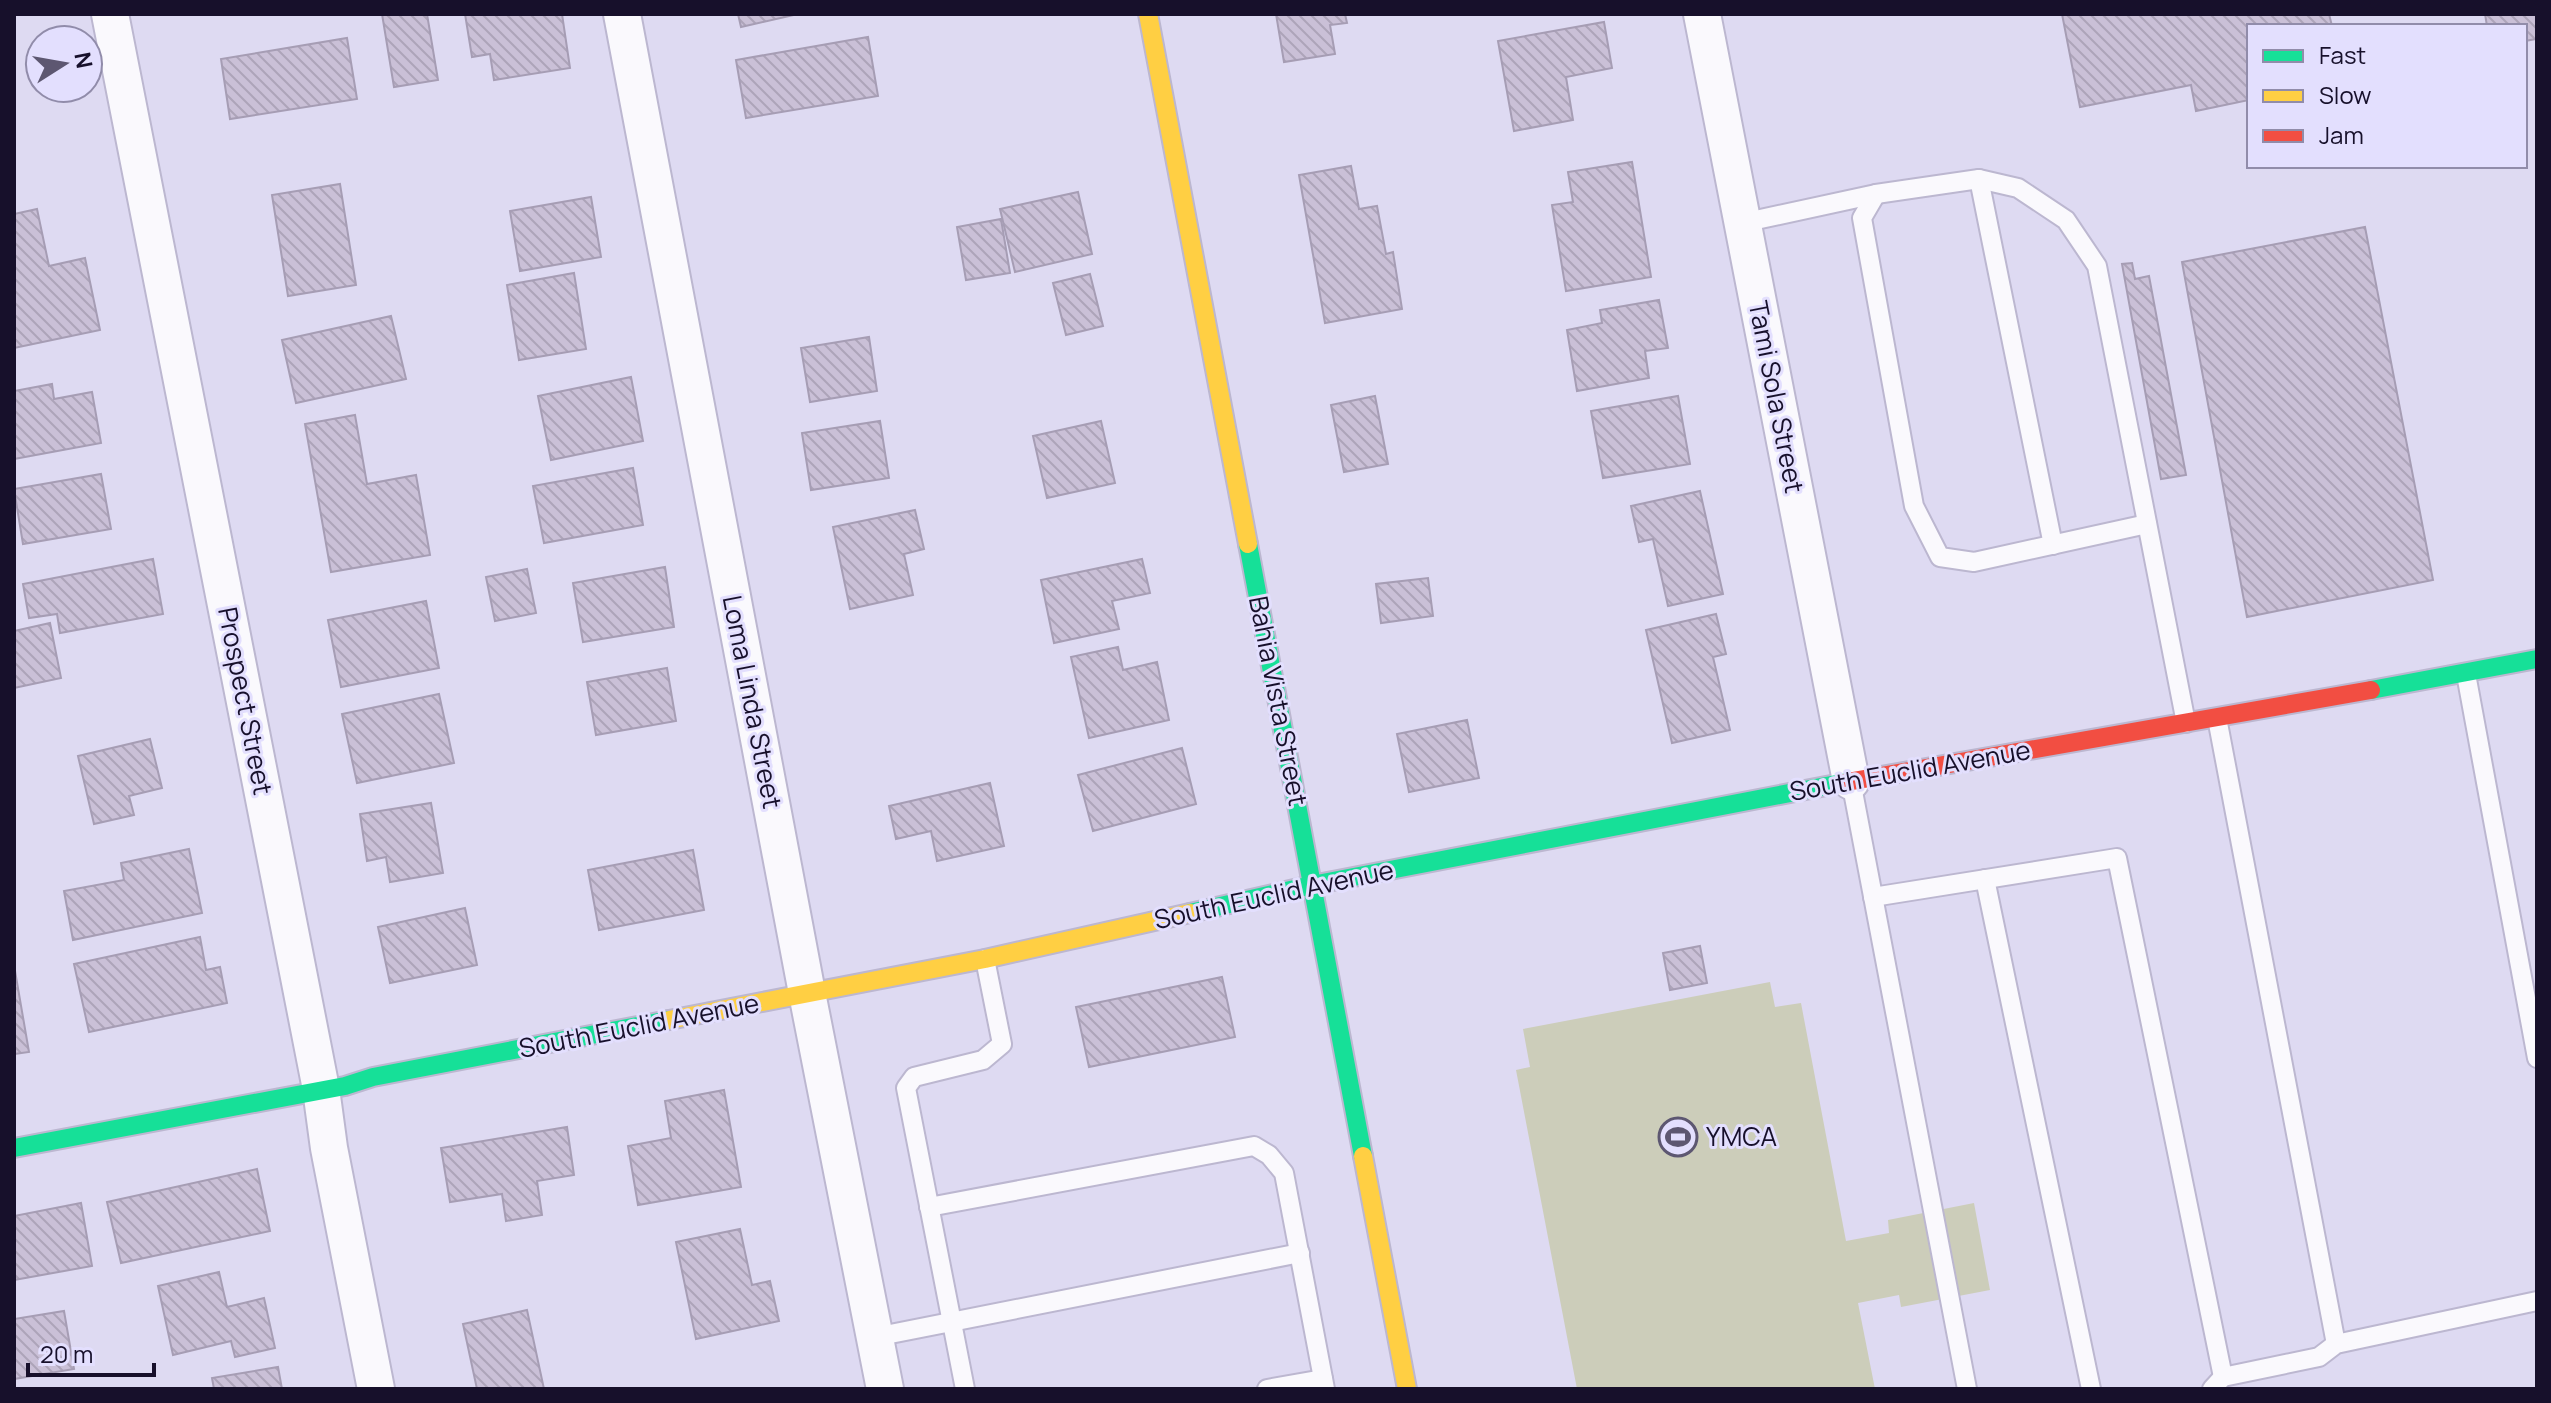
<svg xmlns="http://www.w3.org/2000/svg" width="2551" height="1403" viewBox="0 0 2551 1403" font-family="Manrope,sans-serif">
<defs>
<pattern id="building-back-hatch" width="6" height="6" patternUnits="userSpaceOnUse" patternTransform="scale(2)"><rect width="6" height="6" fill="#cac0d7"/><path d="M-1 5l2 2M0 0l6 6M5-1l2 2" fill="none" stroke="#ada4b9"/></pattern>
</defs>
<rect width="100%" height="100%" fill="#dedaf2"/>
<!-- garden -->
<path fill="#cccdba" d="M 1770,982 L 1775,1007 L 1801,1003 L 1846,1241 L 1889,1233 L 1888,1220 L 1974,1203 L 1990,1290 L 1901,1307 L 1899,1295 L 1858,1303 L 1875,1389 L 1577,1389 L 1516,1070 L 1530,1067 L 1523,1029 Z"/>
<!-- building -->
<g fill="url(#building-back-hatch)" stroke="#a69db4" stroke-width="2">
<path d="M 382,14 L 427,14 L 438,80 L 394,87 Z"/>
<path d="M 465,14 L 562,14 L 570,68 L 494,80 L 490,54 L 472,57 Z"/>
<path d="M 738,14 L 798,14 L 741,27 Z"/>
<path d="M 1276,14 L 1345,14 L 1347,23 L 1330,25 L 1335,54 L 1284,62 Z"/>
<path d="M 2062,14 L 2329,14 L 2332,26 L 2249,26 L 2249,100 L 2196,111 L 2191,85 L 2080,107 Z"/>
<path d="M 2485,14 L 2537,14 L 2537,45 L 2536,39 L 2525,41 L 2525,26 L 2487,26 Z"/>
<path d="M 1604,22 L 1612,68 L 1566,77 L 1573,120 L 1514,131 L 1498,41 Z"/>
<path d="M 868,37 L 878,96 L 746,118 L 736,60 Z"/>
<path d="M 347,38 L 357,99 L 230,119 L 221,59 Z"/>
<path d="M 1632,162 L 1651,277 L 1566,291 L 1552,205 L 1573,202 L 1568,172 Z"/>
<path d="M 1351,166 L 1359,209 L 1377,206 L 1386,254 L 1393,252 L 1402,309 L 1325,323 L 1299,175 Z"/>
<path d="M 340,184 L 356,285 L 288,296 L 272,195 Z"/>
<path d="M 1078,192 L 1092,254 L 1015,272 L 1000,209 Z"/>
<path d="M 591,197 L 601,257 L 520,271 L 510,211 Z"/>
<path d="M 37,209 L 49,266 L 85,258 L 100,330 L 14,348 L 14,214 Z"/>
<path d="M 1001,219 L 1010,273 L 966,280 L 957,227 Z"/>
<path d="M 2365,227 L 2433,580 L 2247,617 L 2182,262 Z"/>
<path d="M 2132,263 L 2135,279 L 2149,276 L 2186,475 L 2161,479 L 2122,264 Z"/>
<path d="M 574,273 L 586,349 L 519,360 L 507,285 Z"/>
<path d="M 1090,274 L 1103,326 L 1066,335 L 1053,283 Z"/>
<path d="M 1659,300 L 1668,348 L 1645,351 L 1649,378 L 1577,391 L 1567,330 L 1602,323 L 1600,310 Z"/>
<path d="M 391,316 L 406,379 L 296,403 L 282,340 Z"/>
<path d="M 869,337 L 877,391 L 810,402 L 801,348 Z"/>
<path d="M 631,377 L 643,441 L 551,460 L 538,396 Z"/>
<path d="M 52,384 L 54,399 L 92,392 L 101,443 L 14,459 L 14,391 Z"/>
<path d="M 1375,396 L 1388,464 L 1344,472 L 1331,405 Z"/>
<path d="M 1678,396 L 1690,464 L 1603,478 L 1591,411 Z"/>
<path d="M 355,415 L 367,484 L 416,475 L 430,555 L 331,572 L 305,424 Z"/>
<path d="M 880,421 L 889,478 L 811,490 L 802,433 Z"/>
<path d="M 1101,421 L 1115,483 L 1047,498 L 1033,436 Z"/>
<path d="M 633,468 L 643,525 L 544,543 L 533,486 Z"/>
<path d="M 101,474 L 111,529 L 23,544 L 14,489 Z"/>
<path d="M 1700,491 L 1723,594 L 1668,606 L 1653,539 L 1639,542 L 1631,506 Z"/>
<path d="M 915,510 L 924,549 L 904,554 L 913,595 L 850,609 L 833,527 Z"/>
<path d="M 153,559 L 163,614 L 60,633 L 57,614 L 29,618 L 23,584 Z"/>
<path d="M 1142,559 L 1150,593 L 1112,601 L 1119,629 L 1054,643 L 1041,580 Z"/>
<path d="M 665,567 L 674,627 L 583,642 L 573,583 Z"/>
<path d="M 527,569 L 536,613 L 495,621 L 486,577 Z"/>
<path d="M 1428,578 L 1433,616 L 1381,623 L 1376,584 Z"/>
<path d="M 426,601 L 439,668 L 341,687 L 328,620 Z"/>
<path d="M 1716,614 L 1726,654 L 1713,657 L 1730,730 L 1672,743 L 1646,630 Z"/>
<path d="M 50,623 L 61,678 L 14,688 L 14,631 Z"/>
<path d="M 1118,647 L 1123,670 L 1157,662 L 1169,720 L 1089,738 L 1071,657 Z"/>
<path d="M 667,668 L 676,721 L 596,735 L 587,682 Z"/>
<path d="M 439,694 L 454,763 L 357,783 L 342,714 Z"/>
<path d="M 1467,720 L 1479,778 L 1409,792 L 1397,734 Z"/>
<path d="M 150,739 L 162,788 L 129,796 L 134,815 L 94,824 L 78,756 Z"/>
<path d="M 1182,748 L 1196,804 L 1093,831 L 1078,775 Z"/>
<path d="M 990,783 L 1004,846 L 937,861 L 931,831 L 896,839 L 889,806 Z"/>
<path d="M 431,803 L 443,873 L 390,882 L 386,857 L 367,861 L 360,814 Z"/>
<path d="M 189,849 L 202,913 L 73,940 L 64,891 L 124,880 L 121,863 Z"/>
<path d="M 693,850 L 704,910 L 599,930 L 588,870 Z"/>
<path d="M 465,908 L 477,965 L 390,983 L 378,927 Z"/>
<path d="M 200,937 L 206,970 L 220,967 L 227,1003 L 89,1032 L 74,964 Z"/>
<path d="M 1700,946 L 1707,983 L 1670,990 L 1663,953 Z"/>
<path d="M 14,965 L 29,1052 L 14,1054 Z"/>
<path d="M 1222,977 L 1235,1037 L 1089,1067 L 1076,1007 Z"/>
<path d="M 724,1090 L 741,1187 L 638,1205 L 628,1146 L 671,1138 L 665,1101 Z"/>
<path d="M 567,1127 L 574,1175 L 537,1181 L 542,1215 L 506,1221 L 502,1194 L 450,1202 L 441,1148 Z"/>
<path d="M 257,1169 L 270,1231 L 121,1263 L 107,1202 Z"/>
<path d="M 81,1203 L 92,1266 L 14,1280 L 14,1216 Z"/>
<path d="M 740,1229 L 752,1285 L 770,1281 L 779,1321 L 696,1339 L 676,1242 Z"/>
<path d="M 219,1272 L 227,1307 L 264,1298 L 275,1348 L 235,1357 L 231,1341 L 173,1355 L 158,1286 Z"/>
<path d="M 527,1310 L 544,1389 L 477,1389 L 463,1324 Z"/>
<path d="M 64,1311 L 74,1369 L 14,1379 L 14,1319 Z"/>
<path d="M 278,1367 L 282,1389 L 214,1389 L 212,1378 Z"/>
</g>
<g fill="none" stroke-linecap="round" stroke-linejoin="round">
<!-- lane casing -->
<g stroke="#bcb7d0" stroke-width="22">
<g id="lane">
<path d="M 1979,179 L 2053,545"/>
<path d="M 1876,194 L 1862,218 L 1914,506 L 1940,557 L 1974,562 L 2147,524"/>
<path d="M 1742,223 L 1876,194 L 1979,179 L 2018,188 L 2066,220 L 2097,266 L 2186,723"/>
<path d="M 2466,674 L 2537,1058"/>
<path d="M 2217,718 L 2336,1344"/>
<path d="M 1851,781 L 1967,1389"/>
<path d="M 1985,879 L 2091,1389"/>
<path d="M 1873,897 L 2117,858 L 2223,1377"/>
<path d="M 929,1207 L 1254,1146 L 1269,1155 L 1284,1173 L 1325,1389"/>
<path d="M 875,1337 L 1300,1253"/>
<path d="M 965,1389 L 906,1088 L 914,1077 L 983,1060 L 1002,1044 L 985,959"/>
<path d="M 1267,1389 L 1323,1379"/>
<path d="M 2212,1389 L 2223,1377 L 2319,1357 L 2336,1344 L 2537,1301"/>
</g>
</g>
<!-- street casing -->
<g stroke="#bcb7d0" stroke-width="40">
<g id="street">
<path d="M 110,14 L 321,1089 L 329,1148 L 376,1389"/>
<path d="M 622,14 L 807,993 L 885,1389"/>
<path d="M 1702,14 L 1851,781"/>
</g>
</g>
<!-- fast casing -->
<g stroke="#bcb7d0" stroke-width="22">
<g id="fast">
<path d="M 1248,544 L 1363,1156"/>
<path d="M 2371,690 L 2537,659"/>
<path d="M 1190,913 L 1312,885 L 1847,782"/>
<path d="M 14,1148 L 345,1086 L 373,1077 L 669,1020"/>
</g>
</g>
<!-- slow casing -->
<g stroke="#bcb7d0" stroke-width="22">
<g id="slow">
<path d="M 1148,14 L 1248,544"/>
<path d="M 669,1020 L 985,959 L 1190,913"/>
<path d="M 1363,1156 L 1407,1389"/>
</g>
</g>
<!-- jam casing -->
<g stroke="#bcb7d0" stroke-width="22">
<path id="jam" d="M 1847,782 L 2371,690"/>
</g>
<!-- lane -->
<use href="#lane" stroke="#faf9fd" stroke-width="18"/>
<!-- street -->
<use href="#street" stroke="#faf9fd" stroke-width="36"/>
<!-- fast -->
<use href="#fast" stroke="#16e098" stroke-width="18"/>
<!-- slow -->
<use href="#slow" stroke="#ffcf43" stroke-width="18"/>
<!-- jam -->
<use href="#jam" stroke="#f24e42" stroke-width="18"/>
</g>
<!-- icons -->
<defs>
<g id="stadium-ring" transform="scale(2)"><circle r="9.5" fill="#e3dffe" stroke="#5d5771" stroke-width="1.5"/><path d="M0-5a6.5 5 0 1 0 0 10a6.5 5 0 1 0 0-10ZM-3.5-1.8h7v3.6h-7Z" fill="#5d5771"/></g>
</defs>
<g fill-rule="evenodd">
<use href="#stadium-ring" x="1678" y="1137"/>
</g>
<g text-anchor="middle" stroke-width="6" stroke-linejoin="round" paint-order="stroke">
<!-- street labels -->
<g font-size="26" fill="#17102b" stroke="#e3dffe">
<text transform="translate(1776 397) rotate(79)" y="9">Tami Sola Street</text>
<text transform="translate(245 701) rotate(79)" y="9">Prospect Street</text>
<text transform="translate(1278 701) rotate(79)" y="9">Bahia Vista Street</text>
<text transform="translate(752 702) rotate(79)" y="9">Loma Linda Street</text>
<text transform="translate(1910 771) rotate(-10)" y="9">South Euclid Avenue</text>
<text transform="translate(1274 895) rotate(-12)" y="9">South Euclid Avenue</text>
<text transform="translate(639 1026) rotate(-11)" y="9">South Euclid Avenue</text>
</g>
<!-- poi labels -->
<g font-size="26" fill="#17102b" stroke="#e3dffe" text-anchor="start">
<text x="1706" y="1146">YMCA</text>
</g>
</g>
<!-- border -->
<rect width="2551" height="1403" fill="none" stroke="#17102b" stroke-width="32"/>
<!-- legend -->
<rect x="2247" y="24" width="280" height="144" fill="#e3dffe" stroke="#918caa" stroke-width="2"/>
<rect x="2263" y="50" width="40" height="12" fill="#16e098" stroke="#918caa" stroke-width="2"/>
<text x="2319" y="64" font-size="24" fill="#17102b">Fast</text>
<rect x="2263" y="90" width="40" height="12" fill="#ffcf43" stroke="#918caa" stroke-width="2"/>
<text x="2319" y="104" font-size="24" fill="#17102b">Slow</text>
<rect x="2263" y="130" width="40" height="12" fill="#f24e42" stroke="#918caa" stroke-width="2"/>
<text x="2319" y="144" font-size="24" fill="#17102b">Jam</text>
<!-- north arrow -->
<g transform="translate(64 64) rotate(79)"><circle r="38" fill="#e3dffe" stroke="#918caa" stroke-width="2"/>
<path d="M0-6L14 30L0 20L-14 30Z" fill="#5d5771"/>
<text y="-12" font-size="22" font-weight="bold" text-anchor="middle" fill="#17102b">N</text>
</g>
<!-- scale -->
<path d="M28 1363v12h126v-12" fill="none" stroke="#17102b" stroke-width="4"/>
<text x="40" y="1363" font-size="24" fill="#17102b" stroke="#e3dffe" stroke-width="6" paint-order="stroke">20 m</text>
</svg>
